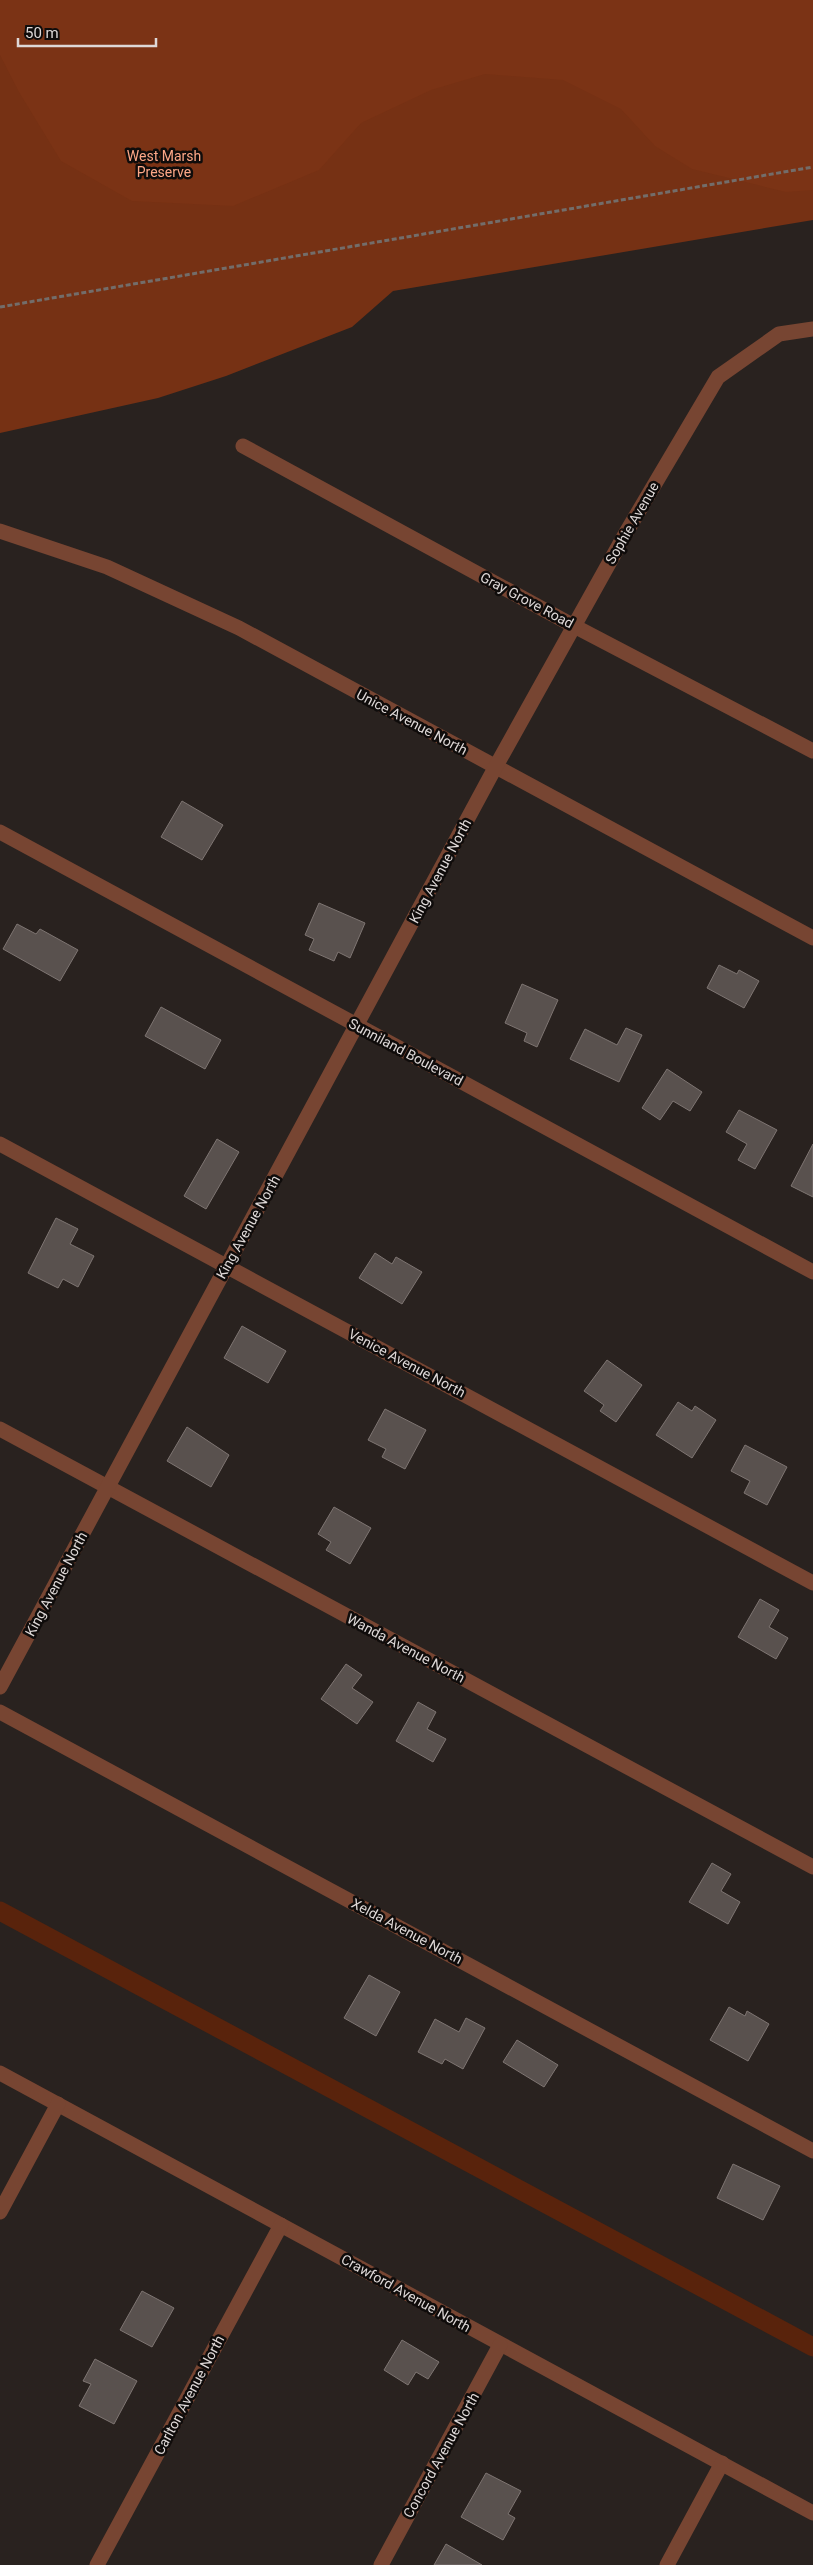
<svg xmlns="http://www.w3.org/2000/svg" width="813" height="2565" viewBox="0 0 813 2565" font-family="Roboto,sans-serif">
<rect width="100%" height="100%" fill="#29221f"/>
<!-- green -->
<path fill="#763114" d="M 0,0 L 813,0 L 813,220 L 393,291 L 352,327 L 226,376 L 158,398 L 0,433 Z"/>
<!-- forest -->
<path fill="#7b3315" d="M 0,0 L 813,0 L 813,190 L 786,192 L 692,169 L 655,146 L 621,109 L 563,80 L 485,74 L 431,90 L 361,123 L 319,170 L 233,206 L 132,201 L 61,161 L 19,92 L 0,55 Z"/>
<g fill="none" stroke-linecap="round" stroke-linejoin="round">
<!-- canal -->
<path stroke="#59230c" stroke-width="19" d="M 0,1911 L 813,2347"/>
</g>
<!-- building -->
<g fill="#59514e" stroke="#7e7572">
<path d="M 182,801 L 223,825 L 202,860 L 161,837 Z"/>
<path d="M 319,903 L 365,923 L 350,958 L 338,952 L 334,961 L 309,950 L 314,939 L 305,935 Z"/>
<path d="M 17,924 L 36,934 L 40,929 L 78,950 L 60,981 L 3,949 Z"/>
<path d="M 719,965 L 737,974 L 739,970 L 759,981 L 744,1008 L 707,988 Z"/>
<path d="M 522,984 L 558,1000 L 537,1047 L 524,1041 L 527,1033 L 505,1023 Z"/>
<path d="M 161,1007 L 221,1040 L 205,1069 L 145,1036 Z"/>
<path d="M 626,1028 L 642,1035 L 619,1082 L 570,1059 L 585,1029 L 617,1045 Z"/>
<path d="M 667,1069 L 702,1092 L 690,1111 L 673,1101 L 660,1120 L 642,1108 Z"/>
<path d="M 739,1110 L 777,1130 L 755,1169 L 738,1160 L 747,1144 L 726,1132 Z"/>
<path d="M 217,1139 L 239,1152 L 206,1209 L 184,1196 Z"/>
<path d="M 813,1144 L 813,1197 L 791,1186 Z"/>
<path d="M 56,1218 L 78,1229 L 70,1244 L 94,1256 L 78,1287 L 63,1279 L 58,1288 L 28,1273 Z"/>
<path d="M 375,1253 L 392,1264 L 396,1257 L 422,1272 L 402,1304 L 359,1278 Z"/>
<path d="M 242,1326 L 286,1351 L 268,1383 L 224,1358 Z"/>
<path d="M 607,1360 L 642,1385 L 616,1422 L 600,1411 L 604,1405 L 584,1391 Z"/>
<path d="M 678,1402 L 692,1411 L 695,1406 L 716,1420 L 692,1458 L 656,1435 Z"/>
<path d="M 385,1409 L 426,1430 L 405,1469 L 382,1457 L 386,1449 L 368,1440 Z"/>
<path d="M 187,1427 L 229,1455 L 211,1487 L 167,1461 Z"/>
<path d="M 745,1445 L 787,1467 L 767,1505 L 744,1493 L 750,1481 L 731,1471 Z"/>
<path d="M 334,1507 L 371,1528 L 350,1564 L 326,1550 L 331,1542 L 318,1534 Z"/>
<path d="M 760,1599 L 779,1610 L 769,1627 L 788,1638 L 776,1659 L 738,1637 Z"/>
<path d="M 346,1664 L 362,1675 L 352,1688 L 373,1702 L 357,1724 L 321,1699 Z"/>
<path d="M 418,1702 L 436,1712 L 427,1729 L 446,1739 L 433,1762 L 396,1741 Z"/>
<path d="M 712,1863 L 731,1874 L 721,1891 L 740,1902 L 728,1924 L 689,1902 Z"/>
<path d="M 369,1975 L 400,1992 L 376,2036 L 344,2018 Z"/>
<path d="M 729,2007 L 745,2016 L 747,2011 L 769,2024 L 748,2061 L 710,2040 Z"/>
<path d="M 466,2018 L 485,2028 L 463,2069 L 445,2059 L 442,2064 L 418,2052 L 435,2019 L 459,2032 Z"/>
<path d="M 517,2040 L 558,2065 L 544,2087 L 503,2062 Z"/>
<path d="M 733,2164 L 780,2186 L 763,2220 L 717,2198 Z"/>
<path d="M 142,2291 L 174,2308 L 152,2347 L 120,2330 Z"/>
<path d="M 402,2340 L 439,2362 L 428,2379 L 416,2372 L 408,2385 L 384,2370 Z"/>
<path d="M 95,2359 L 137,2381 L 114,2424 L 79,2406 L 91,2384 L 83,2381 Z"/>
<path d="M 486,2473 L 521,2491 L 508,2514 L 515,2518 L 503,2540 L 461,2517 Z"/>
<path d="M 446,2544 L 482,2565 L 434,2565 Z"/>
</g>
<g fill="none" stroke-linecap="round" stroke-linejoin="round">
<!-- path -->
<path stroke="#736d6a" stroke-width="3" stroke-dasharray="5 2.5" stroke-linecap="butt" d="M 0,307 L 813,167"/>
<!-- street -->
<g stroke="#774532" stroke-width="15">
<path d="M 243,446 L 574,626 L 813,751"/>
<path d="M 0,531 L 107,567 L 239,628 L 813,938"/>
<path d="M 0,832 L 813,1272"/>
<path d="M 0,1144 L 813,1583"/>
<path d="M 0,1429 L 813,1867"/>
<path d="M 0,1687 L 496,766 L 627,531 L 718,377 L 779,334 L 813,329"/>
<path d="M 0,1712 L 813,2151"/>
<path d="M 0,2073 L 813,2513"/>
<path d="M 0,2212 L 58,2104"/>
<path d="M 97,2565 L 281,2225"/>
<path d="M 381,2565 L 500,2345"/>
<path d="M 667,2565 L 722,2463"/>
</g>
</g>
<g text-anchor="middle" stroke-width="5" stroke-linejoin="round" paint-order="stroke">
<!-- park labels -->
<g font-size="14" fill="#fda787" stroke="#0f0c0b">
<text x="164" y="161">West Marsh<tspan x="164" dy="16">Preserve</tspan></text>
</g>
<!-- street labels -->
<g font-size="14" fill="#ded8d7" stroke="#0f0c0b">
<text transform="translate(632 523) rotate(-60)" y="5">Sophie Avenue</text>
<text transform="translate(527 600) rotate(28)" y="5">Gray Grove Road</text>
<text transform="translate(412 722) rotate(28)" y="5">Unice Avenue North</text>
<text transform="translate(440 871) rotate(-62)" y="5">King Avenue North</text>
<text transform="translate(406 1052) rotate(28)" y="5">Sunniland Boulevard</text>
<text transform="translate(248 1227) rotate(-61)" y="5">King Avenue North</text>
<text transform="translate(407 1363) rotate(28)" y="5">Venice Avenue North</text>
<text transform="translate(56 1584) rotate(-62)" y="5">King Avenue North</text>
<text transform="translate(406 1648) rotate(28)" y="5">Wanda Avenue North</text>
<text transform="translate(407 1931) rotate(28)" y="5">Xelda Avenue North</text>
<text transform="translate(406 2293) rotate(29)" y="5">Crawford Avenue North</text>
<text transform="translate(189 2395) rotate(-62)" y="5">Carlton Avenue North</text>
<text transform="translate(441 2455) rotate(-61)" y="5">Concord Avenue North</text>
</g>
</g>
<!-- scale -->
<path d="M18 38v8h138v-8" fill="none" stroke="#ded8d7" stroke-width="2.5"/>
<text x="25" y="38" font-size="15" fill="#ded8d7" stroke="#0f0c0b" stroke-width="4" paint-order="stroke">50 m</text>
</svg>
